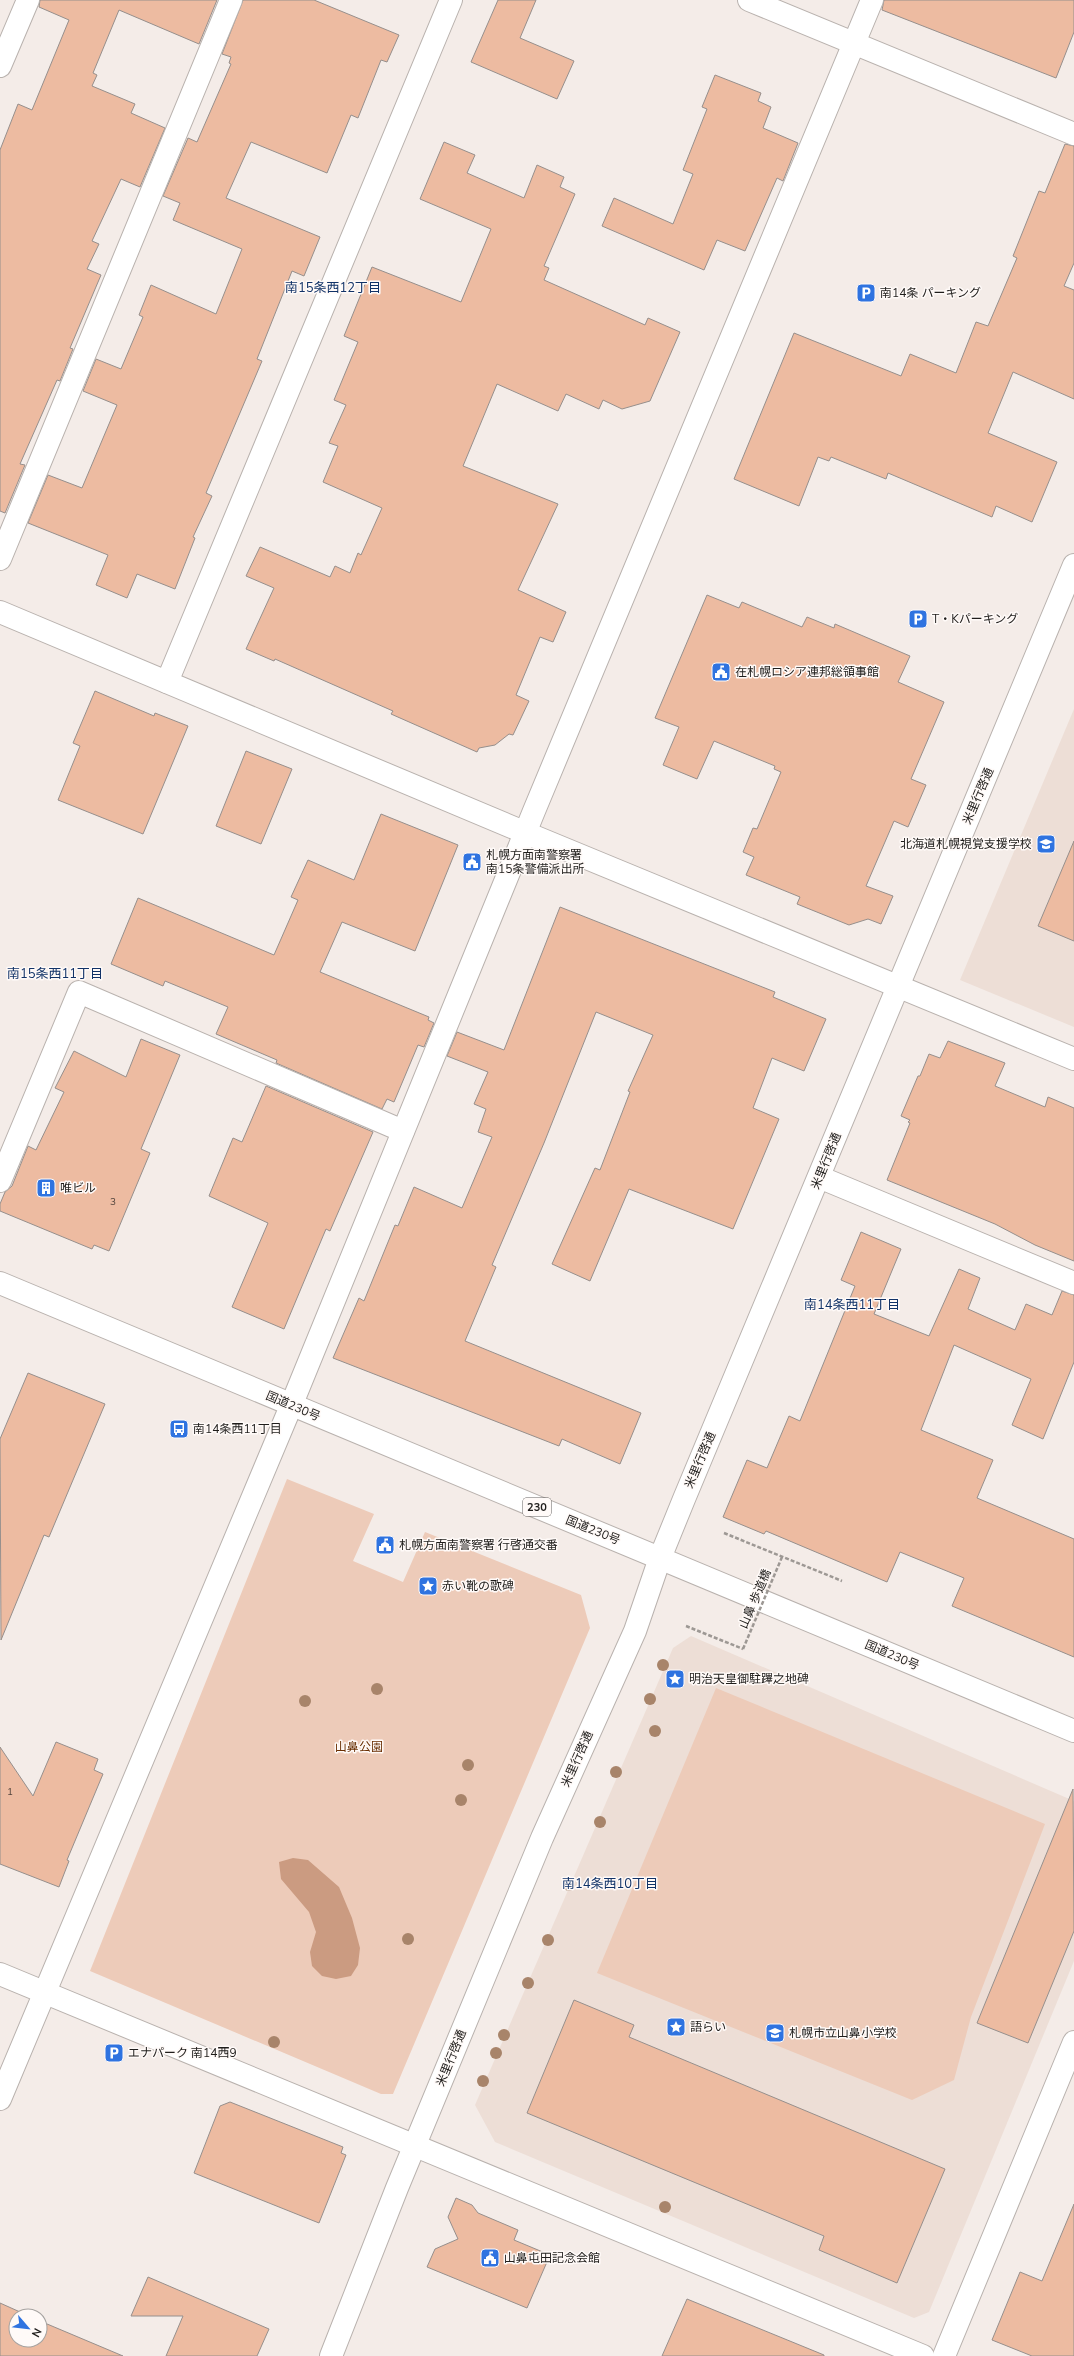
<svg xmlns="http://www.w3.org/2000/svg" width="1074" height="2356" viewBox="0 0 1074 2356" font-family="'Nunito Sans','Noto Sans JP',sans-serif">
<rect width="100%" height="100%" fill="#f4ece8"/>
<!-- built -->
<g fill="#edded6">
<path d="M 1074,709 L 1074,1027 L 960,980 Z"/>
<path d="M 691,1636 L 1074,1801 L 1074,1961 L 929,2312 L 914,2318 L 495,2142 L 475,2105 L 673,1648 Z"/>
</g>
<!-- green -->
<g fill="#edcbb9">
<path d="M 287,1479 L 374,1514 L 353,1561 L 403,1582 L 425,1532 L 581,1595 L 590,1628 L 393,2094 L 381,2094 L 90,1971 Z"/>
<path d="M 716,1688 L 1045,1824 L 971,2017 L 954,2080 L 912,2100 L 597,1973 Z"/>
</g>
<!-- water -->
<path fill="#cb9b81" d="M 293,1858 L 308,1860 L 339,1887 L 352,1918 L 360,1948 L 358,1965 L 351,1976 L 336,1979 L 322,1976 L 312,1966 L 310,1952 L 316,1932 L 309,1912 L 281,1879 L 279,1862 Z"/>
<!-- building -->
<g fill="#edbba1" stroke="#968f8c">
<path d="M 40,0 L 217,0 L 199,44 L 119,10 L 93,73 L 97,75 L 92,86 L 135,104 L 131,113 L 165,128 L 140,187 L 121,179 L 92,241 L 99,244 L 87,269 L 101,275 L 70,348 L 73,349 L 60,381 L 57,380 L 20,464 L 25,465 L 5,513 L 0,511 L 0,150 L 18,104 L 32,110 L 69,20 L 39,7 Z"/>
<path d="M 243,0 L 314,0 L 399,35 L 387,62 L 381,60 L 358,118 L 351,115 L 327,173 L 251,142 L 226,198 L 320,237 L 304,276 L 292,271 L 257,359 L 262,361 L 206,493 L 212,496 L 193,537 L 195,538 L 175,589 L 137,574 L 127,598 L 96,585 L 108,555 L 28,523 L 48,475 L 82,488 L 117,405 L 83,391 L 96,359 L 121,369 L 143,317 L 139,315 L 151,285 L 216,314 L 242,249 L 173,220 L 180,203 L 163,196 L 188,138 L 197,142 L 231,64 L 229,63 L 231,57 L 222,54 Z"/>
<path d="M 498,0 L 536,0 L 520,38 L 574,61 L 557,99 L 471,62 Z"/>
<path d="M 884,0 L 1074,0 L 1074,32 L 1056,78 L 882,10 Z"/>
<path d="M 715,75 L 761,93 L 758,101 L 771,107 L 763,128 L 798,143 L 783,181 L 777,178 L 745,251 L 717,240 L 704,270 L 602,226 L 614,198 L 673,224 L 693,174 L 683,170 L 707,109 L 702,107 Z"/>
<path d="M 444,142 L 475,155 L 467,173 L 524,198 L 537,165 L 564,177 L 560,187 L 575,194 L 544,266 L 549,268 L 544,280 L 645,325 L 648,318 L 680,332 L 650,401 L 622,409 L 603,400 L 599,409 L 566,394 L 558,411 L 497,384 L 463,466 L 558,504 L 518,590 L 566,612 L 553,642 L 540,637 L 516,695 L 529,701 L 513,735 L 509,734 L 495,745 L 479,748 L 477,752 L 391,714 L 393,711 L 275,659 L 274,661 L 246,649 L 274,588 L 246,576 L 260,547 L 330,577 L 335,566 L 350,573 L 358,553 L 361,555 L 382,508 L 323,482 L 338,446 L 329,443 L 346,405 L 334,400 L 358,342 L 344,336 L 372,267 L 461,302 L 491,229 L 420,199 Z"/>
<path d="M 1065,144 L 1074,146 L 1074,263 L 1064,286 L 1074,290 L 1074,399 L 1013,372 L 988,433 L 1057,462 L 1032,522 L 996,506 L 992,517 L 888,473 L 886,479 L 831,457 L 829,461 L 818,457 L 799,506 L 734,479 L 794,333 L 901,376 L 910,354 L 956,373 L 976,322 L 988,326 L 1017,258 L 1013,256 L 1039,191 L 1045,193 Z"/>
<path d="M 707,595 L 739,608 L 742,602 L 802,627 L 807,617 L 834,628 L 835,624 L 910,656 L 898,682 L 944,702 L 911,779 L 926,785 L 908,827 L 894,821 L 866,886 L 893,896 L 881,924 L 868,919 L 849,925 L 797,904 L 800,897 L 746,875 L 754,857 L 743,852 L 753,828 L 757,829 L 781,772 L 774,769 L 775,766 L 714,741 L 697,779 L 663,765 L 679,727 L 655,718 Z"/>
<path d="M 95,691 L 154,716 L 155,713 L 188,726 L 143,834 L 58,800 L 80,746 L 73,743 Z"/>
<path d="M 246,751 L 292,769 L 261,844 L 216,826 Z"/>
<path d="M 381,814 L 458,845 L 415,951 L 342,922 L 320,972 L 429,1017 L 428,1020 L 434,1023 L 424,1047 L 418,1045 L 394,1102 L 387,1099 L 382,1109 L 276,1063 L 277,1060 L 216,1034 L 228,1007 L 165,981 L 163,986 L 111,964 L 138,898 L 274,955 L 298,900 L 291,897 L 308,860 L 354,880 Z"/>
<path d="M 1074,841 L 1074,941 L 1038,926 Z"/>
<path d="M 560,907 L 775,992 L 773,997 L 826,1019 L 804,1071 L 772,1058 L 753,1108 L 779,1119 L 733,1229 L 629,1189 L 590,1281 L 552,1264 L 595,1168 L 600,1170 L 630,1092 L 628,1091 L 653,1035 L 596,1012 L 544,1143 L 492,1265 L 496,1267 L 465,1341 L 641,1413 L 620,1464 L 562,1439 L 559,1446 L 333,1358 L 359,1298 L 364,1301 L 395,1225 L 398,1226 L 414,1187 L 462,1208 L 492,1137 L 478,1132 L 486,1109 L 474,1104 L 488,1072 L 447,1056 L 457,1032 L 504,1050 Z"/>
<path d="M 141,1039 L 180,1055 L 141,1149 L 150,1153 L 109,1251 L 94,1245 L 92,1249 L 0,1211 L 0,1204 L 5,1192 L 12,1186 L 28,1146 L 36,1150 L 64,1092 L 55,1088 L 74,1051 L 126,1077 Z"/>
<path d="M 948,1041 L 1005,1063 L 995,1086 L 1045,1107 L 1048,1097 L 1074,1108 L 1074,1261 L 1035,1245 L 995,1224 L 887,1180 L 910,1123 L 908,1122 L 910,1120 L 901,1116 L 918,1076 L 920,1076 L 929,1054 L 940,1058 Z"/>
<path d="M 266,1086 L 373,1132 L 330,1231 L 326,1229 L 284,1329 L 232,1307 L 268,1223 L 209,1196 L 233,1138 L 242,1142 Z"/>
<path d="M 861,1232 L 901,1249 L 874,1314 L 929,1336 L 959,1269 L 980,1278 L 968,1309 L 1015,1330 L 1026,1304 L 1052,1315 L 1062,1291 L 1074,1295 L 1074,1362 L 1043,1439 L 1012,1425 L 1031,1379 L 954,1345 L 921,1430 L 993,1460 L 977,1498 L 1074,1539 L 1074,1657 L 952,1606 L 964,1578 L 900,1552 L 887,1582 L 766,1531 L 764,1534 L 723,1517 L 747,1460 L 767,1468 L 789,1416 L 800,1421 L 855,1286 L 841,1280 Z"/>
<path d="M 28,1373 L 105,1404 L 49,1537 L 44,1535 L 1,1640 L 0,1439 Z"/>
<path d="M 56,1742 L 98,1759 L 94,1770 L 103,1774 L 67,1860 L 69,1861 L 59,1887 L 0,1864 L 0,1747 L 33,1796 Z"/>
<path d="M 1073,1789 L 1074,1931 L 1028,2043 L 977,2023 Z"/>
<path d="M 574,2000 L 634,2025 L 629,2037 L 945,2169 L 897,2283 L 819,2250 L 824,2236 L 527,2113 Z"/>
<path d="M 230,2102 L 343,2147 L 341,2153 L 346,2155 L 319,2223 L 194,2173 L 220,2106 Z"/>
<path d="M 456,2198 L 472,2205 L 478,2213 L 518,2230 L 514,2240 L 550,2255 L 527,2308 L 427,2267 L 435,2249 L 458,2239 L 448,2217 Z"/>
<path d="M 1074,2204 L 1074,2356 L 1032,2356 L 992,2340 L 1020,2272 L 1042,2281 Z"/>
<path d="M 148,2277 L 269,2329 L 257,2356 L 166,2356 L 183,2316 L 131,2316 Z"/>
<path d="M 687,2299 L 824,2355 L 824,2356 L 662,2356 Z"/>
<path d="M 0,2303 L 29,2316 L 16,2316 L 16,2340 L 40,2340 L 40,2321 L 123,2356 L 0,2356 Z"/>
</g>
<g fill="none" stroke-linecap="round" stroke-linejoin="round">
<!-- minor casing -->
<g stroke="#b9b2ae" stroke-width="24">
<g id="minor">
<path d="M 749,0 L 1074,134"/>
<path d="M 0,66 L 28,0"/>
<path d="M 0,559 L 231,0"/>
<path d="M 0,612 L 526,833 L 1074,1059"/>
<path d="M 167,682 L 451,0"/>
<path d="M 819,1177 L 1074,1283"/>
<path d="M 0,1181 L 79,992 L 403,1131"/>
<path d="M 0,1974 L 923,2356"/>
<path d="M 0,2099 L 291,1406 L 534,811 L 872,0"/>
<path d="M 331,2356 L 397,2188 L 542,1838 L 635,1631 L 660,1558 L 684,1499 L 1074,565"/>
<path d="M 944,2356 L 1074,2042"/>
</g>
</g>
<!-- highway casing -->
<g stroke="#b9b2ae" stroke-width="24">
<path id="highway" d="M 0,1283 L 1074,1731"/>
</g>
<!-- path -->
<g stroke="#9d9894" stroke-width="2.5" stroke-dasharray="4 2" stroke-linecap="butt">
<path d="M 724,1533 L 842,1581"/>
<path d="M 686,1626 L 743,1649"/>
</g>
<!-- minor -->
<use href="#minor" stroke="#fff" stroke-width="22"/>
<!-- highway -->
<use href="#highway" stroke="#fff" stroke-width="22"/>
<!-- path-bridge -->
<path stroke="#9d9894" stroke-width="2.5" stroke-dasharray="4 2" stroke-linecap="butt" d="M 743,1649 L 782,1557"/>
</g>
<!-- trees -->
<g fill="#a8846a">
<circle cx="663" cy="1665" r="6"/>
<circle cx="377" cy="1689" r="6"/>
<circle cx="650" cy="1699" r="6"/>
<circle cx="305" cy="1701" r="6"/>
<circle cx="655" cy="1731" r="6"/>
<circle cx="468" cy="1765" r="6"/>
<circle cx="616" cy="1772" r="6"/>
<circle cx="461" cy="1800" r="6"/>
<circle cx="600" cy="1822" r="6"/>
<circle cx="569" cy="1885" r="6"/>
<circle cx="408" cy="1939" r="6"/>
<circle cx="548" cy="1940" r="6"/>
<circle cx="528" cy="1983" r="6"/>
<circle cx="504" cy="2035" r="6"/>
<circle cx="274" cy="2042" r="6"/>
<circle cx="496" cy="2053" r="6"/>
<circle cx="483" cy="2081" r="6"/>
<circle cx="665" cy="2207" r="6"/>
</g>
<!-- icons -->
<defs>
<g id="parking-square" transform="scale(1)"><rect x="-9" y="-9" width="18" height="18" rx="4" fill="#2f73e0" stroke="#fffaf8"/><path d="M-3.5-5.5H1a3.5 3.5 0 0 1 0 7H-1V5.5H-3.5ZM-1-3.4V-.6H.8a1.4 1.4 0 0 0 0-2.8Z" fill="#fff"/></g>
<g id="civic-square" transform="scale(1)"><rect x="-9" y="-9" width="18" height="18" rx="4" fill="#2f73e0" stroke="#fffaf8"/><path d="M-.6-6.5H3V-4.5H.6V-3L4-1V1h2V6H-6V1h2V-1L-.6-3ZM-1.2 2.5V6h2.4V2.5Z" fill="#fff"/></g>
<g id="school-square" transform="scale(1)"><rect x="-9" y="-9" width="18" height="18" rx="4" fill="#2f73e0" stroke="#fffaf8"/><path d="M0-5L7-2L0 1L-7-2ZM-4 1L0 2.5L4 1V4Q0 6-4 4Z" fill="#fff"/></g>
<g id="building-square" transform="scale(1)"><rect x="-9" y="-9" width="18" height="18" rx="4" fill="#2f73e0" stroke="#fffaf8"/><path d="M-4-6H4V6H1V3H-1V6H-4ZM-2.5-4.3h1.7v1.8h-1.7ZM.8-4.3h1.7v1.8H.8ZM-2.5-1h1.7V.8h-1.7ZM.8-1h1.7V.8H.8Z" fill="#fff"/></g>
<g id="bus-square" transform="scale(1)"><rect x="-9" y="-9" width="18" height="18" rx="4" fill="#2f73e0" stroke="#fffaf8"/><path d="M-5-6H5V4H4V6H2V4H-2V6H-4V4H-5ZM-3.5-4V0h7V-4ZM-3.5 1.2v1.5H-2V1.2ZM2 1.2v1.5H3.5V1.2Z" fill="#fff"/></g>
<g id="sight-square" transform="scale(1)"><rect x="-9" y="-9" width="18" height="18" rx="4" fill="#2f73e0" stroke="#fffaf8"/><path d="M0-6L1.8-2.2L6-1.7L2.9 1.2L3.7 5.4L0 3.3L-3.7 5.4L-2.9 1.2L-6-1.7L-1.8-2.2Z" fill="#fff"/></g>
</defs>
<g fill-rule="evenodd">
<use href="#parking-square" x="866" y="293"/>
<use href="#parking-square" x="918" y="619"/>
<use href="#civic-square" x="721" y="672"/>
<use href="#school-square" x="1046" y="844"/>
<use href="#civic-square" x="472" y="862"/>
<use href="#building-square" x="46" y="1188"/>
<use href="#bus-square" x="179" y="1429"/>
<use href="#civic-square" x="385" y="1545"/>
<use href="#sight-square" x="428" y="1586"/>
<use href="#sight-square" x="675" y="1679"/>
<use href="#sight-square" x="676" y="2027"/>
<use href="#school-square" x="775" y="2033"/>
<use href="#parking-square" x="114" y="2053"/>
<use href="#civic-square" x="490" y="2258"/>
</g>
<g text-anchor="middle" stroke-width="3" stroke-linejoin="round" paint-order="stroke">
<!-- number labels -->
<g font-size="10" fill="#52443c">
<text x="113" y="1205">3</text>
<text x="10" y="1795">1</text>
</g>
<!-- shield labels -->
<rect fill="#fffaf8" stroke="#625f5d" stroke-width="1" x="523" y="1498" width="28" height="18" rx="3"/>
<g font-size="11" font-weight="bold" fill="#1f1d1b">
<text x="537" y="1511">230</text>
</g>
<!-- poi labels -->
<g font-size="12" fill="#1f1d1b" stroke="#fffaf8" text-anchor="start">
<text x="880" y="297">南14条 パーキング</text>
<text x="932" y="623">T・Kパーキング</text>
<text x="735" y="676">在札幌ロシア連邦総領事館</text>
<text x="1032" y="848" text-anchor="end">北海道札幌視覚支援学校</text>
<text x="486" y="859">札幌方面南警察署<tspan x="486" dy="14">南15条警備派出所</tspan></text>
<text x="60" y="1192">唯ビル</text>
<text x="193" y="1433">南14条西11丁目</text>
<text x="399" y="1549">札幌方面南警察署 行啓通交番</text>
<text x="442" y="1590">赤い靴の歌碑</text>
<text x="689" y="1683">明治天皇御駐蹕之地碑</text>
<text x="690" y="2031">語らい</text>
<text x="789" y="2037">札幌市立山鼻小学校</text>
<text x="128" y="2057">エナパーク 南14西9</text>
<text x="504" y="2262">山鼻屯田記念会館</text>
</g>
<!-- street labels -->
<g font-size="12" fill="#1f1d1b" stroke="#fffaf8">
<text transform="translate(978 796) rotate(-67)" y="4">米里行啓通</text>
<text transform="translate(826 1161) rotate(-68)" y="4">米里行啓通</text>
<text transform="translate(293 1406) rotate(23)" y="4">国道230号</text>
<text transform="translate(700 1460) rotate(-67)" y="4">米里行啓通</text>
<text transform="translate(593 1530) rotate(22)" y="4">国道230号</text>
<text transform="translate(755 1599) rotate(-67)" y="4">山鼻 歩道橋</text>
<text transform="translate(892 1655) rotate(23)" y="4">国道230号</text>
<text transform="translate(577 1759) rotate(-66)" y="4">米里行啓通</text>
<text transform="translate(451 2058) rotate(-68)" y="4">米里行啓通</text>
</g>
<!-- park labels -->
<g font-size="12" fill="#692e02" stroke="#fffaf8">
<text x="359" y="1751">山鼻公園</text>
</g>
<!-- neighbourhood labels -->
<g font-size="13" fill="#113267" stroke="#fffaf8">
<text x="333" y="292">南15条西12丁目</text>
<text x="55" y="978">南15条西11丁目</text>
<text x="852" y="1309">南14条西11丁目</text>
<text x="610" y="1888">南14条西10丁目</text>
</g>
</g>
<!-- north arrow -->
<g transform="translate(28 2328) rotate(118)"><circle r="19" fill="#fffaf8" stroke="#a5a2a0"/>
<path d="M0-3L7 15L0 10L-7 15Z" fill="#2f73e0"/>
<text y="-6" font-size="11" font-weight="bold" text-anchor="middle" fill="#1f1d1b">N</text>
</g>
</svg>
